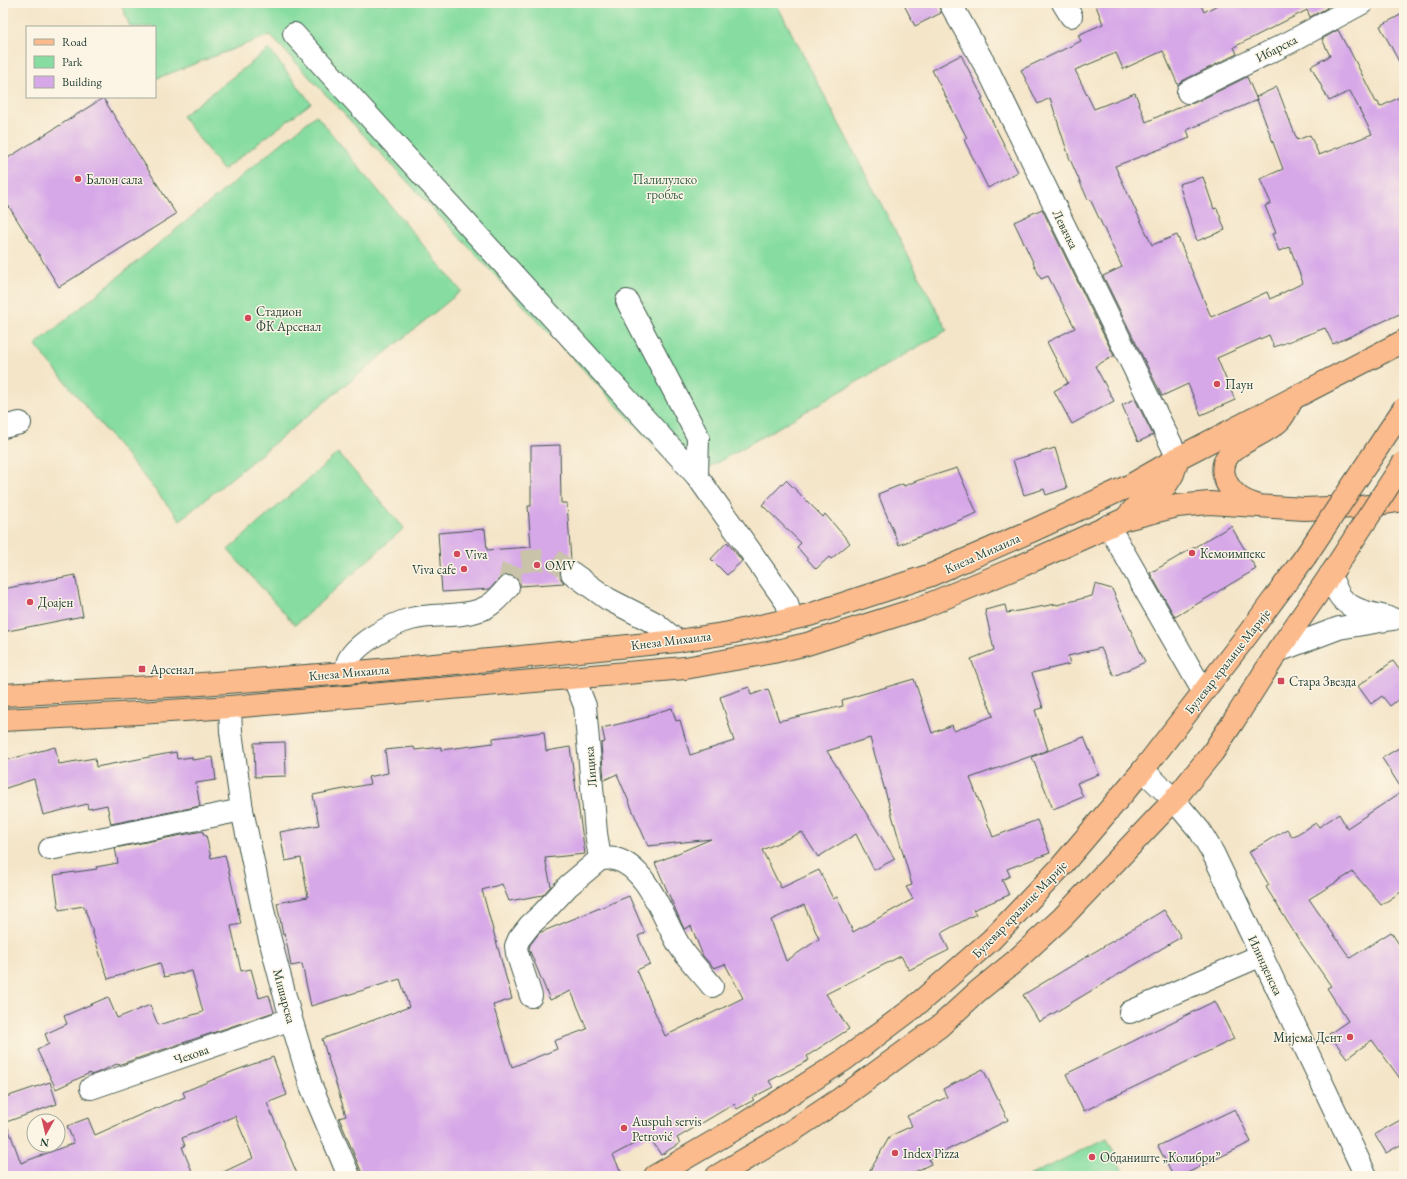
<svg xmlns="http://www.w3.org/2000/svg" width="1407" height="1179" viewBox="0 0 1407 1179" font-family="'EB Garamond',serif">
<rect width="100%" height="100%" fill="#fcf5e5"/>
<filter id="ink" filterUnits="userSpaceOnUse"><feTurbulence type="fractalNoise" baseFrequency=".025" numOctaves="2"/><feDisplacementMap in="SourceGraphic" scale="8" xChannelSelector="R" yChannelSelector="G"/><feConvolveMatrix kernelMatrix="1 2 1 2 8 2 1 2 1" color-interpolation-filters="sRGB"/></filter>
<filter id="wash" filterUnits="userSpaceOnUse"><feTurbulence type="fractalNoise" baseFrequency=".012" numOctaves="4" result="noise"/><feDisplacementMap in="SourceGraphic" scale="16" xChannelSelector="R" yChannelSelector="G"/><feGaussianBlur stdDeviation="0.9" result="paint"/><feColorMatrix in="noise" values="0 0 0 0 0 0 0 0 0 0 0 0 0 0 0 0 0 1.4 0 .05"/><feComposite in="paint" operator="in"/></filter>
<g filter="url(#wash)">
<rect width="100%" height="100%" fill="#f4e5c8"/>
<!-- green -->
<g fill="#87dda1" stroke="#538d6a">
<path d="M 121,3 L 776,3 L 947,330 L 687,480 L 270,35 L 155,79 L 155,27 L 130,27 Z"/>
<path d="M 269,49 L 311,103 L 223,170 L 182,116 Z"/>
<path d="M 316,115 L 461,291 L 180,520 L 35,345 Z"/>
<path d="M 338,453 L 404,528 L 295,625 L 228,550 Z"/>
<path d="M 1107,1138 L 1125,1176 L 1029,1176 Z"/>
</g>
<g id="blocks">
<!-- building -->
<g fill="#d7a8e8" fill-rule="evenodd">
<path d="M 903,3 L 938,3 L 941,13 L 915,26 Z"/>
<path d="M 1095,3 L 1200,3 L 1204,12 L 1221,3 L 1325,3 L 1327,8 L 1310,17 L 1307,10 L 1234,47 L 1237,54 L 1182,81 L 1178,85 L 1163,51 L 1123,69 L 1116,53 L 1075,70 L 1094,109 L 1135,93 L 1146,122 L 1186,104 L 1194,103 L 1247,77 L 1257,100 L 1187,130 L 1190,138 L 1115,166 L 1152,245 L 1177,235 L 1211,317 L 1267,292 L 1270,299 L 1303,283 L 1290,247 L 1279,251 L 1272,234 L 1276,233 L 1265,206 L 1271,203 L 1260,179 L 1283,169 L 1256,97 L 1277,87 L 1297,140 L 1310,135 L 1319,155 L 1372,134 L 1350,91 L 1329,101 L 1311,66 L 1330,56 L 1322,39 L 1338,30 L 1347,47 L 1348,47 L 1376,102 L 1378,102 L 1380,107 L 1404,95 L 1404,312 L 1333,344 L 1325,328 L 1274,347 L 1269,335 L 1217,358 L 1235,400 L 1201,415 L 1188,384 L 1162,396 L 1103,276 L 1122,267 L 1090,199 L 1088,200 L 1069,157 L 1050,98 L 1038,104 L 1021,70 L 1081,41 L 1078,35 L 1103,24 Z"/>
<path d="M 1404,13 L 1404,71 L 1380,26 Z"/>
<path d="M 961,55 L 983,98 L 981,99 L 1018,172 L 988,188 L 964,140 L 967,138 L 932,70 Z"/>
<path d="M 103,98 L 176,214 L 59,287 L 3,197 L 3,161 Z"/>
<path d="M 1203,177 L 1214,209 L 1217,208 L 1225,230 L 1197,241 L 1179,184 Z"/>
<path d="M 1042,209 L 1114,356 L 1095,366 L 1114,401 L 1072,424 L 1054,391 L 1068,383 L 1047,342 L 1075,328 L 1048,276 L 1041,279 L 1014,222 Z"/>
<path d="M 1135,399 L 1153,435 L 1138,442 L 1122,405 Z"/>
<path d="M 560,445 L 561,503 L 567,503 L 571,561 L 567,562 L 562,565 L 560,571 L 560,578 L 564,583 L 520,586 L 520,583 L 516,577 L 511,575 L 504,575 L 499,579 L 490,589 L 442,592 L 438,533 L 485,529 L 487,550 L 531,547 L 528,506 L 531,506 L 531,446 Z"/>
<path d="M 1055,448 L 1067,488 L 1046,495 L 1044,489 L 1024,495 L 1013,460 Z"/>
<path d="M 957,468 L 977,513 L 899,545 L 878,494 L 903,484 L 904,486 L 919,480 Z"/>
<path d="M 786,480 L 823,517 L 825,514 L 850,543 L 831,559 L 829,557 L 816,569 L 797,547 L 801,543 L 762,505 Z"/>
<path d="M 1231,526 L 1256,569 L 1175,617 L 1150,573 Z"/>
<path d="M 727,542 L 742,561 L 727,575 L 711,559 Z"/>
<path d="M 75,575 L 83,616 L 3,632 L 3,589 Z"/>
<path d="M 1095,584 L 1112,589 L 1145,662 L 1114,676 L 1101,648 L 1068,656 L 1070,664 L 1032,673 L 1043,708 L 1035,710 L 1048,750 L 970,778 L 993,837 L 1037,820 L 1050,853 L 1007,869 L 1010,876 L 1002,880 L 1009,895 L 973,910 L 976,914 L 941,933 L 949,950 L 909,970 L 901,956 L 826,994 L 849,1029 L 807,1056 L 809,1060 L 769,1081 L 773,1087 L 752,1098 L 754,1100 L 737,1109 L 734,1104 L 677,1138 L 680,1143 L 661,1155 L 649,1136 L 613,1155 L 623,1176 L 361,1176 L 361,1171 L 339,1118 L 346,1116 L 322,1039 L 409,1007 L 400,979 L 311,1006 L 302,964 L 291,966 L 285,934 L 283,935 L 277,903 L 308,897 L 301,858 L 285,861 L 280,832 L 319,825 L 313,795 L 370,784 L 368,777 L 388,773 L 385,750 L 414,747 L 415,750 L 441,747 L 441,750 L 493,743 L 493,738 L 544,732 L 546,751 L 570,747 L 585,854 L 545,858 L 551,886 L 543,895 L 509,901 L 502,884 L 482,890 L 512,999 L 493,1005 L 512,1067 L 557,1049 L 554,1041 L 587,1029 L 571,991 L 550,1000 L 529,949 L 530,945 L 539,933 L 629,896 L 645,933 L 638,936 L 650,964 L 637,970 L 665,1036 L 743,998 L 725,964 L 714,968 L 703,956 L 691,926 L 684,929 L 655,863 L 711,839 L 648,846 L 617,774 L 604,780 L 601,743 L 605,742 L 602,728 L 648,717 L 648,715 L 672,708 L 676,721 L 680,720 L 690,755 L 734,741 L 720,697 L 749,687 L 751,695 L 768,689 L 779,721 L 843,706 L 842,700 L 914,679 L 932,733 L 952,725 L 954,731 L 993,716 L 971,659 L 994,650 L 985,610 L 1005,605 L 1007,613 L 1056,604 L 1057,605 L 1092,596 ZM 870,738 L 912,885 L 906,887 L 913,899 L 853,932 L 837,897 L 833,899 L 819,870 L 781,888 L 762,850 L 802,832 L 818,857 L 856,834 L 874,870 L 895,859 L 827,751 ZM 804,905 L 819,939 L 786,961 L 771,920 Z"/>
<path d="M 1393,661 L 1404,676 L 1404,695 L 1390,706 L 1382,696 L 1371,704 L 1358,686 Z"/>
<path d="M 1084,737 L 1099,774 L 1077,783 L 1083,797 L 1053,809 L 1032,757 Z"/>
<path d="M 285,742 L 286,776 L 255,777 L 254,743 Z"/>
<path d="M 1404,745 L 1404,890 L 1381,905 L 1353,872 L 1309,899 L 1350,958 L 1391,932 L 1404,952 L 1404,1084 L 1372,1040 L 1347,1058 L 1329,1034 L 1348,1021 L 1327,988 L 1331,986 L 1295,934 L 1266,887 L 1269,885 L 1249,852 L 1287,829 L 1292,837 L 1316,823 L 1319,827 L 1339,814 L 1347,828 L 1403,791 L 1382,758 Z"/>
<path d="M 55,747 L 59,764 L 95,758 L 96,767 L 176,752 L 177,759 L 192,757 L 192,760 L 213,757 L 216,780 L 196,783 L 200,806 L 111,824 L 107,805 L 88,809 L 87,804 L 43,815 L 34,779 L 3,789 L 3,761 Z"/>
<path d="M 203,831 L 204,835 L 206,835 L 211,858 L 225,855 L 241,924 L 231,926 L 241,971 L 251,969 L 259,998 L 269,995 L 274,1012 L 118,1065 L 117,1064 L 99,1072 L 91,1075 L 90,1073 L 56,1089 L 37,1050 L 49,1044 L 45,1034 L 67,1024 L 64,1016 L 108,997 L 117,1018 L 150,1005 L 158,1025 L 203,1012 L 192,971 L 164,977 L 160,963 L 108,979 L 84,906 L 59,910 L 54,875 L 97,869 L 96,867 L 118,863 L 115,848 Z"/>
<path d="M 1164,910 L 1181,937 L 1039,1022 L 1023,995 Z"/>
<path d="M 1215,1001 L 1234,1039 L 1084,1111 L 1066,1074 Z"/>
<path d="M 273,1057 L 287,1095 L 267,1103 L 298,1176 L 215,1176 L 253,1158 L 235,1116 L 182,1138 L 185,1146 L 182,1147 L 194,1176 L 3,1176 L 3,1098 L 50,1082 L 57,1104 L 6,1122 L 21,1163 L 74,1143 L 67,1126 L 88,1118 L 95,1135 L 142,1114 L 185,1097 L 183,1092 L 234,1071 Z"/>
<path d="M 983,1069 L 1008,1120 L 929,1159 L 931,1164 L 906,1176 L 867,1176 L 890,1136 L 912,1126 L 907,1116 L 947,1097 L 943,1089 Z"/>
<path d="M 1235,1109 L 1251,1142 L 1181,1176 L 1173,1176 L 1158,1146 Z"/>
<path d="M 1404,1118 L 1404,1143 L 1386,1153 L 1375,1134 Z"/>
</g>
</g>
</g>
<g filter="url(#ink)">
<use href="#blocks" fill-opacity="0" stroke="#3f564a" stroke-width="1"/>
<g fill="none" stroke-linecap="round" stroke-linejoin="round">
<!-- minor-tunnel -->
<path stroke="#c9c3aa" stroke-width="22" stroke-dasharray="22 11" stroke-linecap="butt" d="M 508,587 L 513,563 L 551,558 L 572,573"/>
<!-- minor casing -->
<g stroke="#3f564a" stroke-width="24">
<g id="minor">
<path d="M 950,3 L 990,74 L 1178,458"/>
<path d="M 1063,3 L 1071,16"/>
<path d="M 294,34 L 697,476 L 787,603 L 791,619"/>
<path d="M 1188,92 L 1290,42 L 1362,3"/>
<path d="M 627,301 L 698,437 L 697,476"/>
<path d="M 3,427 L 20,423"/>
<path d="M 1108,526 L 1116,539 L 1203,691"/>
<path d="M 572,573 L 608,599 L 655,623 L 677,641"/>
<path d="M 1330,575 C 1333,581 1335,587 1338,593 C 1347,610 1370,613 1386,617"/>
<path d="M 1278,651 L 1339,628 L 1393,619"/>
<path d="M 346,673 C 347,669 347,664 348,661 C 356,643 392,624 411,619 C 433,613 458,618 480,610 C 492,606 500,596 508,587"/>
<path d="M 230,707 L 231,732 L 242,810 L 267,928 L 291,1019 L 311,1086 L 349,1176"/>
<path d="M 1143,770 L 1174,800 L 1200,831 L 1213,853 L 1366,1176"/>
<path d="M 50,849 L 242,810"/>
<path d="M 600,859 C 605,859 611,858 615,859 C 648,867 663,919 679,945 C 688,960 702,973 712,986"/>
<path d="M 531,996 L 517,953 L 516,946 L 519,939 L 530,925 L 543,913 L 568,886 L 600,859 L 596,833 L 585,706 L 574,678"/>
<path d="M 1130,1012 L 1262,955"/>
<path d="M 91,1088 L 291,1019"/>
</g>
</g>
<!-- major casing -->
<g stroke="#3f564a" stroke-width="24">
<g id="major">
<path d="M 1256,505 C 1251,503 1244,501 1239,497 C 1222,484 1216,462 1236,448 C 1249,438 1266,433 1278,422 C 1284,417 1286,410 1290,404"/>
<path d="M 1126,518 L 1139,503 L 1154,492 L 1165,487 L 1173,474 L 1178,458"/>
<path d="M 3,695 L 188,685 L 346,673 L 511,658 L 677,641 L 729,633 L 809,615 L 931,575 L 1036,529 L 1131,485 L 1178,458 L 1404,341"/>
<path d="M 3,720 L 139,713 L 230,707 L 685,668 L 773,652 L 807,644 L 920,608 L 1023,565 L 1125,519 L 1177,506 L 1209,503 L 1304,509 L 1328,508 L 1361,507 L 1404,500"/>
<path d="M 655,1176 L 742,1125 L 844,1060 L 912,1009 L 991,940 L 1058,870 L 1143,770 L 1248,634 L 1305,557"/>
<path d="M 717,1176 L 783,1137 L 840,1099 L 940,1026 L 977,992 L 1014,962 L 1062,918 L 1174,800 L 1213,752 L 1233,722 L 1278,651 L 1333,571"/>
</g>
</g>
<!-- minor -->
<use href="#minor" stroke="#fff" stroke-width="22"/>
<!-- major -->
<use href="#major" stroke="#fbbb8c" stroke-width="22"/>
<!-- major-bridge casing -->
<g stroke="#3f564a" stroke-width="24" stroke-linecap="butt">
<g id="major-bridge">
<path d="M 1305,557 L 1404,408"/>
<path d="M 1333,571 L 1404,462"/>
</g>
</g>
<!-- major-bridge -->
<use href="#major-bridge" stroke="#fbbb8c" stroke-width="22"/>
</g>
</g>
<!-- markers -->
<g fill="#d1495b" stroke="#fcf5e5" stroke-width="1.5">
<circle cx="78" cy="179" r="4"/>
<circle cx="248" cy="318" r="4"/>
<circle cx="1217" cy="384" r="4"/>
<circle cx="1192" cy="553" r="4"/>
<circle cx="457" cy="554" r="4"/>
<circle cx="537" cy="565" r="4"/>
<circle cx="464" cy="569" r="4"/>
<circle cx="30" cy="602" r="4"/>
<rect x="138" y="665" width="8" height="8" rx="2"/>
<rect x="1277" y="677" width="8" height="8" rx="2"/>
<circle cx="1350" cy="1037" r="4"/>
<circle cx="624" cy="1128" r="4"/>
<circle cx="895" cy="1153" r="4"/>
<circle cx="1092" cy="1157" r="4"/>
</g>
<g text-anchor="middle" stroke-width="3" stroke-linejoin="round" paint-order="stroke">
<!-- street labels -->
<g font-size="13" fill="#1f3d34" stroke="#fcf5e5">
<text transform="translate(1276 48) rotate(-27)" y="5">Ибарска</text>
<text transform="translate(1066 229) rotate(64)" y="5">Левачка</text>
<text transform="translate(982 553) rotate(-24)" y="5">Кнеза Михаила</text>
<text transform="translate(671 640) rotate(-7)" y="5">Кнеза Михаила</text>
<text transform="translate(1227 661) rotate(-52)" y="5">Булевар краљице Марије</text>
<text transform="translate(349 672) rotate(-5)" y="5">Кнеза Михаила</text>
<text transform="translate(590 767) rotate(-95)" y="5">Лицика</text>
<text transform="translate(1019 909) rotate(-46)" y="5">Булевар краљице Марије</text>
<text transform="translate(1266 965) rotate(65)" y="5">Илинденска</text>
<text transform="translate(285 996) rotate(75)" y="5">Мишарска</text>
<text transform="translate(191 1054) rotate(-19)" y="5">Чехова</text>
</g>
<!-- poi labels -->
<g font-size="13" fill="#1f3d34" stroke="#fcf5e5" text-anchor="start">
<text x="86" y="184">Балон сала</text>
<text x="256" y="316">Стадион<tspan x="256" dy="15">ФК Арсенал</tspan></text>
<text x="1225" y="389">Паун</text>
<text x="1200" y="558">Кемоимпекс</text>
<text x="465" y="559">Viva</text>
<text x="545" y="570">OMV</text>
<text x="456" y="574" text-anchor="end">Viva cafe</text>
<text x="38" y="607">Доајен</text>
<text x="150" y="674">Арсенал</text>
<text x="1289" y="686">Стара Звезда</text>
<text x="1342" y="1042" text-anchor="end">Мијема Дент</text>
<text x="632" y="1126">Auspuh servis<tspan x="632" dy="15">Petrović</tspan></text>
<text x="903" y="1158">Index Pizza</text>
<text x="1100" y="1162">Обданиште „Колибри”</text>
</g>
<!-- park labels -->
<g font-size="13" fill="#345d4a" stroke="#fcf5e5">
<text x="665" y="184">Палилулско<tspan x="665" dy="15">гробље</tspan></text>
</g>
</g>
<!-- margin -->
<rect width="1407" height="1179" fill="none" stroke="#fcf5e5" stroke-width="16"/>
<!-- legend -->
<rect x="26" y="26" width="130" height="72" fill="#fcf5e5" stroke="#a4ab9e"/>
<rect x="34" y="39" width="20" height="6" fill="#fbbb8c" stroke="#a4ab9e"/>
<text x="62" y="46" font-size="12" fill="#1f3d34">Road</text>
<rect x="34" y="56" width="20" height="12" fill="#87dda1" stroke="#a4ab9e"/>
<text x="62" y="66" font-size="12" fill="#1f3d34">Park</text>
<rect x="34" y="76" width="20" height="12" fill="#d7a8e8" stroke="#a4ab9e"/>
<text x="62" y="86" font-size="12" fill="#1f3d34">Building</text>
<!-- north arrow -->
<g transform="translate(46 1133) rotate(188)"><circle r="19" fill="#fcf5e5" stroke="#a4ab9e"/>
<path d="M0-3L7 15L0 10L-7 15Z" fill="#d1495b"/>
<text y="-6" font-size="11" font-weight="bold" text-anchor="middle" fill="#1f3d34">N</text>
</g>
</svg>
